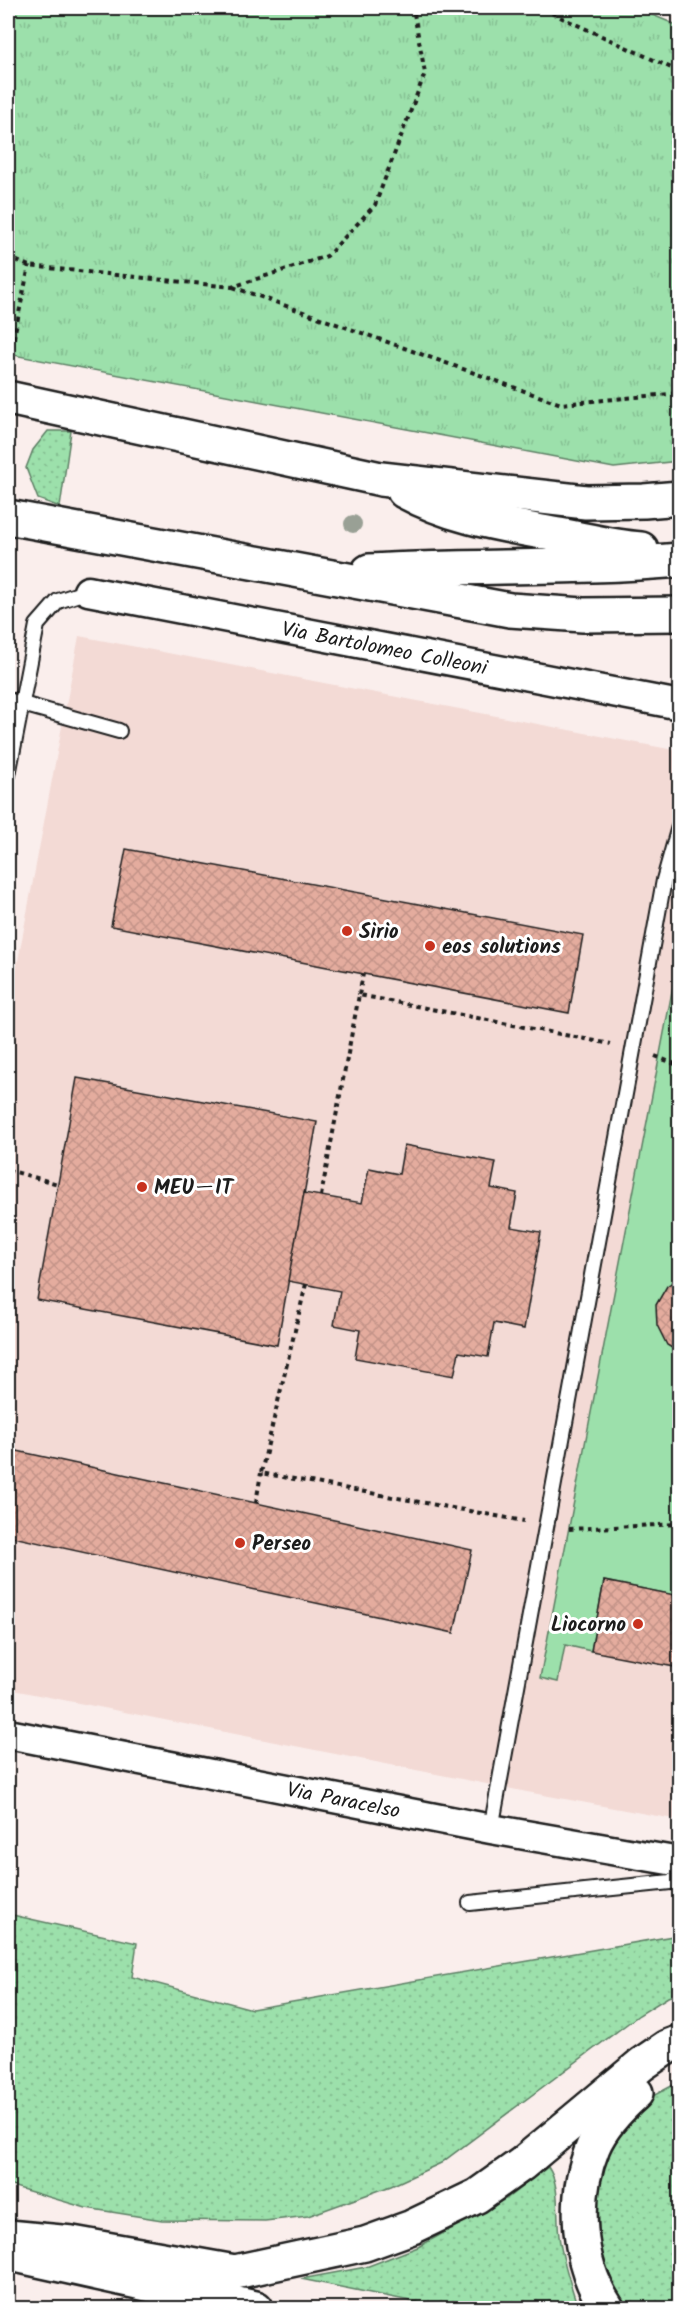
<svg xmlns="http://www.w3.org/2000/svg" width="687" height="2316" viewBox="0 0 687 2316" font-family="Kalam,'Klee One',sans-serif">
<defs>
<pattern id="grass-dots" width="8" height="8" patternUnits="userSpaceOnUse" patternTransform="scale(1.5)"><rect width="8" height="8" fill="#9ce0ab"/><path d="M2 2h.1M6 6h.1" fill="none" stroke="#86c093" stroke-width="1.8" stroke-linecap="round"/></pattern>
<pattern id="park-tufts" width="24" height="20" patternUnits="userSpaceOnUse" patternTransform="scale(1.5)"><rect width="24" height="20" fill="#9ce0ab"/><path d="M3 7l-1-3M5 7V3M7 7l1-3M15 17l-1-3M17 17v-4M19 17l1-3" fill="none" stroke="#86c093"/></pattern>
<pattern id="building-cross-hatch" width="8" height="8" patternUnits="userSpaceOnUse" patternTransform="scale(1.5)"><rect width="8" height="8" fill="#e4ac9e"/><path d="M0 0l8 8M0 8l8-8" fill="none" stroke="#c39388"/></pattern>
</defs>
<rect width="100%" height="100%" fill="#faeeec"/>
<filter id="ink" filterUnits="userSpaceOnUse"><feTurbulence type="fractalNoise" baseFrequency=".0167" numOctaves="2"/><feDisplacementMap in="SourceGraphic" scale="12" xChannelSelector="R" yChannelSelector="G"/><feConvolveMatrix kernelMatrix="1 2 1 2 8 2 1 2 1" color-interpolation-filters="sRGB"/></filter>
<g filter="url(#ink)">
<!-- built -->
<path fill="#f3dad5" d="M 79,636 L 679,751 L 679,1820 L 527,1792 L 8,1689 L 8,1014 Z"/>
<!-- grass -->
<g fill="url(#grass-dots)" stroke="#5c7e64" stroke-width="1.5">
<path d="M 48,431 L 71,431 L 60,507 L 38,499 L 26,468 L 33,450 Z"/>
<path d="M 8,1914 L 137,1943 L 132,1977 L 252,2009 L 679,1935 L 679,1993 L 668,1997 L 639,2015 L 441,2163 L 391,2186 L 308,2216 L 265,2221 L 162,2220 L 86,2208 L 8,2185 Z"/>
<path d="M 679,2082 L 679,2308 L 630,2308 L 619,2297 L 606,2269 L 599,2238 L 598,2189 L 608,2147 L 647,2099 Z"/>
<path d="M 548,2167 C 561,2186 556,2213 559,2236 C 562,2260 571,2285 578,2308 L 445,2308 L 301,2279 L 366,2267 L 418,2247 L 507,2198 Z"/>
</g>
<!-- park -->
<path fill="url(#park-tufts)" stroke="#5c7e64" stroke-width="1.5" d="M 8,8 L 636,8 L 679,26 L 679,461 L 614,468 L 8,354 Z"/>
<!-- garden -->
<path fill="#9ce0ab" stroke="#5c7e64" stroke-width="1.5" d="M 679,955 L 679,1596 L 604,1581 L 591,1651 L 565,1645 L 558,1682 L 540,1678 Z"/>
<!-- building -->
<g fill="url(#building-cross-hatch)" stroke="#1c1c1c" stroke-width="1.5">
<path d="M 126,849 L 583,935 L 569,1013 L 111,926 Z"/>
<path d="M 77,1078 L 317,1122 L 277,1345 L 37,1300 Z"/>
<path d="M 404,1145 L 496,1162 L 491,1188 L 517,1193 L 511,1227 L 541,1232 L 524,1329 L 494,1323 L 488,1357 L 459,1352 L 454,1376 L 355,1358 L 360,1330 L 334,1325 L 340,1291 L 288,1281 L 304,1193 L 362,1203 L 369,1168 L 399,1174 Z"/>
<path d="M 680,1277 L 680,1353 L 667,1345 L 657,1325 L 656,1305 L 667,1286 Z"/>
<path d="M 8,1449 L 472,1550 L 454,1633 L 8,1536 Z"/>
<path d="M 604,1581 L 680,1596 L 680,1668 L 591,1651 Z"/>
</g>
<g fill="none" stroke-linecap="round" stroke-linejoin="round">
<!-- lane casing -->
<g stroke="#1c1c1c" stroke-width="18">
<g id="lane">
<path d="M 8,700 L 119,731"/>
<path d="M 8,775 L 37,625 L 58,601 L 88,591"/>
<path d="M 491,1829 L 664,880 L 680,823"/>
<path d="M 470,1903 L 680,1881"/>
</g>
</g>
<!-- street casing -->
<g stroke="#1c1c1c" stroke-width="33">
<g id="street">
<path id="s1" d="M 88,591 L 680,705"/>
<path id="s2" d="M 8,1734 L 491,1829 L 680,1862"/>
</g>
</g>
<!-- primary casing -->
<g stroke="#1c1c1c" stroke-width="38">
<g id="primary">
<path d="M 8,398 L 381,479 L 586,502 L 644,501 L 680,498"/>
<path d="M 404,491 C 453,518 505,525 559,535 C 586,540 613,547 641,549"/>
<path d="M 8,517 L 510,610 L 583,615 L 680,614"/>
<path d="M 369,571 C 473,565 576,569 680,560"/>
</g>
</g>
<!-- highway casing -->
<g stroke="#1c1c1c" stroke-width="38">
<g id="highway">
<path d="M 8,2237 L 72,2243 L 235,2272 L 365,2244 L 412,2227 L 477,2196 L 522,2164 L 642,2064 L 667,2047 L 680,2042"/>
<path d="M 15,2255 L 256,2308"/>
<path d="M 607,2308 C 577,2263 572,2198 593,2147 C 602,2126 619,2108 636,2093"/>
</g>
</g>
<!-- path -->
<g stroke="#1c1c1c" stroke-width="4" stroke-dasharray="4.5 4.5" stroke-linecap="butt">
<path d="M 545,8 L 547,11 L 680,72"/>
<path d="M 8,257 L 29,266 L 232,287 L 327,256 L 375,205 L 425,73 L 413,8"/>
<path d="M 233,287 L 561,404 L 680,393"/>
<path d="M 8,365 L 29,266"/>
<path d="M 359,995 L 363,974"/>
<path d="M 655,1056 L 680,1066"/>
<path d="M 8,1170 L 58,1184"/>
<path d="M 321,1196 L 359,995 L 611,1044"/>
<path d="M 306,1284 L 261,1473 L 524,1521"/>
<path d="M 256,1503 L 261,1473"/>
<path d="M 569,1529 L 680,1524"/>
</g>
<!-- lane -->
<use href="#lane" stroke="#fff" stroke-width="14"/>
<!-- street -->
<use href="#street" stroke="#fff" stroke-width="28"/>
<!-- primary -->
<use href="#primary" stroke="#fff" stroke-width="33"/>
<!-- highway -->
<use href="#highway" stroke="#fff" stroke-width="33"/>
</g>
<!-- trees -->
<circle fill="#99a095" cx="353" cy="524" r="9"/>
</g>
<!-- markers -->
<g fill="#c8321e" stroke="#fff" stroke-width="2">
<circle cx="347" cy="931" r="6"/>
<circle cx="430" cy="946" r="6"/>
<circle cx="142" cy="1187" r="6"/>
<circle cx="240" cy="1543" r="6"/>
<circle cx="638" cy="1624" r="6"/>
</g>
<g text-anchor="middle" stroke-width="6" stroke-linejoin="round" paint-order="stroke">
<!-- street labels -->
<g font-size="21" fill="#1c1c1c" stroke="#fff">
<text dy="7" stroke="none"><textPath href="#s1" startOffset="302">Via Bartolomeo Colleoni</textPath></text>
<text dy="7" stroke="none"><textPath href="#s2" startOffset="342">Via Paracelso</textPath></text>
</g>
<!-- poi labels -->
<g font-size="21" font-weight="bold" fill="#1c1c1c" stroke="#fff" text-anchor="start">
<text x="359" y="938">Sirio</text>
<text x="442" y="953">eos solutions</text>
<text x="154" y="1194">MEUーIT</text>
<text x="252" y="1550">Perseo</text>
<text x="626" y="1631" text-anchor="end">Liocorno</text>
</g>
</g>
<!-- margin -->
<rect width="687" height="2316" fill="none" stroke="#fff" stroke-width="30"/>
<rect x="15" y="15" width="657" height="2286" fill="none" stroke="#1c1c1c" stroke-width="2" filter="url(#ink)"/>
</svg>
